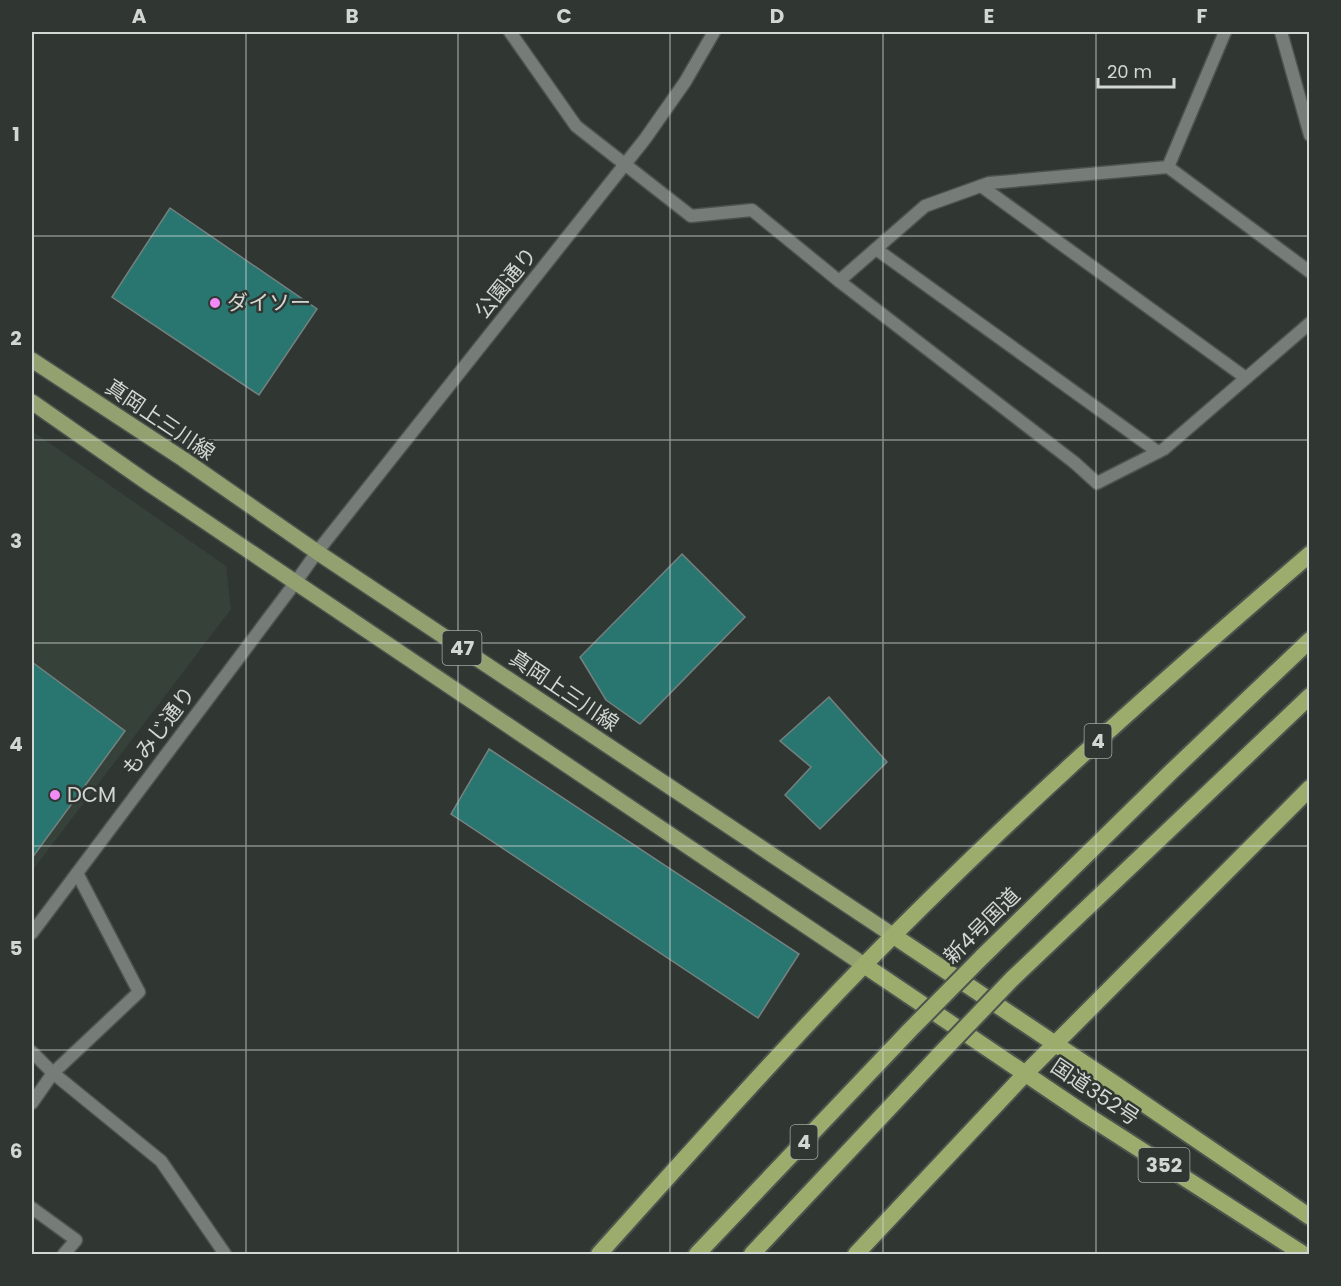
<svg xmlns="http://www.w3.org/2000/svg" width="1341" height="1286" viewBox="0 0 1341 1286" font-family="Poppins,'Noto Sans JP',sans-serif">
<rect width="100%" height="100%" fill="#303632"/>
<!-- built -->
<path fill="#364239" d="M 32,431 L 226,566 L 231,609 L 32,871 Z"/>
<!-- building -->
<g fill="#297671" stroke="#75807f" stroke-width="1.5">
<path d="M 170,208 L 317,309 L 259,395 L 112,297 Z"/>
<path d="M 682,554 L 745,617 L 640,724 L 606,700 L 580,657 Z"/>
<path d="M 32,662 L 125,731 L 32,858 Z"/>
<path d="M 829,697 L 887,762 L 820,829 L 785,795 L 811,767 L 780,741 Z"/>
<path d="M 489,749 L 799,954 L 758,1018 L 451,814 Z"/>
</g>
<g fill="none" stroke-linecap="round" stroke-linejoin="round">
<!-- service casing -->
<g stroke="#4c524d" stroke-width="15">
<g id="service">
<path d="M 1168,167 L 1310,272"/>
<path d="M 981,186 L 1246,378"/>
<path d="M 876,249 L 1158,452"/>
<path d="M 1075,463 L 1097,483 L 1164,449 L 1310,323"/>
</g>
</g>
<!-- minor casing -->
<g stroke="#4c524d" stroke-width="15">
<g id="minor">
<path d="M 510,32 L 576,126 L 691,216 L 752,210 L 839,281 L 1075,463"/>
<path d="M 1281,32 L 1310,135"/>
<path d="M 839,281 L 925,206 L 989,183 L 1168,167 L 1225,32"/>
<path d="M 32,1052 L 53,1073 L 161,1161 L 225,1254"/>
<path d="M 32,1103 L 53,1073 L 139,992 L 77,873"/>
<path d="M 32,1208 L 76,1240 L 64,1254"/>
</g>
</g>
<!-- tertiary casing -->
<g stroke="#4c524d" stroke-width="15">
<path id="tertiary" d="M 32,933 L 295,583 L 317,552 L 645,139 L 685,82 L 714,32"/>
</g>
<!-- primary casing -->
<g stroke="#4c524d" stroke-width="18">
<g id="primary">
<path d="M 32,360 L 183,459 L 317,552 L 894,936"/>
<path d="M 32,402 L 148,483 L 864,965"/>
</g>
</g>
<!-- trunk casing -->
<g stroke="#4c524d" stroke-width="20">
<g id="trunk">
<path d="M 894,936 L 1112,1082 L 1310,1217"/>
<path d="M 982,957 L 1172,771 L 1310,640"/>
<path d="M 864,965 L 1088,1116 L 1303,1254"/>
<path d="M 1012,979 L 1310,696"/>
<path d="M 599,1254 C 678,1166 757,1077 839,991 C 987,837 1147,694 1310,554"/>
<path d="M 697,1254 L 910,1030"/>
<path d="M 752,1254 L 941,1053"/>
<path d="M 856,1254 L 1026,1073 L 1310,788"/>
</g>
</g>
<!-- service -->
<use href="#service" stroke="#767d78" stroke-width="12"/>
<!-- minor -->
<use href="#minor" stroke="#767d78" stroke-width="12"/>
<!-- tertiary -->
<use href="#tertiary" stroke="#767d78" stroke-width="12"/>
<!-- primary -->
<use href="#primary" stroke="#93a06f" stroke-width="15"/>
<!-- trunk -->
<use href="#trunk" stroke="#9cac6c" stroke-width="16"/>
<!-- trunk-bridge casing -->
<g stroke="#4c524d" stroke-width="20" stroke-linecap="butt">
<g id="trunk-bridge">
<path d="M 910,1030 L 982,957"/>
<path d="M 941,1053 L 1012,979"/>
</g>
</g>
<!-- trunk-bridge -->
<use href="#trunk-bridge" stroke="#9cac6c" stroke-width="16"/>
</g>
<!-- grid -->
<path fill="none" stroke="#d3d7d4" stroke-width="1.5" stroke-opacity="0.55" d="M 246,32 L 246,1254M 458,32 L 458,1254M 670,32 L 670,1254M 883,32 L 883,1254M 1096,32 L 1096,1254M 32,236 L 1310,236M 32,440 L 1310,440M 32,643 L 1310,643M 32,846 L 1310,846M 32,1050 L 1310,1050"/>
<!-- markers -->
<g fill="#f18af4" stroke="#303632" stroke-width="2">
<circle cx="215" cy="303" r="6"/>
<circle cx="55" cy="795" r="6"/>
</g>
<g text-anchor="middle" stroke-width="5" stroke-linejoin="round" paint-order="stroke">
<!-- shield labels -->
<g fill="#303632" stroke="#a2a7a3" stroke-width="1.5">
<rect x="442.5" y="631" width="39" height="34" rx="4.5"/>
<rect x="1084.5" y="724" width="27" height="34" rx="4.5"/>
<rect x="790.5" y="1125" width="27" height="34" rx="4.5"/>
<rect x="1138.5" y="1148" width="51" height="34" rx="4.5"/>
</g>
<g font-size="20" font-weight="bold" fill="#d3d7d4">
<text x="462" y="655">47</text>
<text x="1098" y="748">4</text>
<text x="804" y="1149">4</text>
<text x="1164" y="1172">352</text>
</g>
<!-- street labels -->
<g font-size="21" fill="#d3d7d4" stroke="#303632">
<text transform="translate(506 283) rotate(-51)" y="7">公園通り</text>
<text transform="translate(160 420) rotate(34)" y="7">真岡上三川線</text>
<text transform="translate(564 691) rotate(34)" y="7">真岡上三川線</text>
<text transform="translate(159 731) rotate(-53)" y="7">もみじ通り</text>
<text transform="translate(982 926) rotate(-45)" y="7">新4号国道</text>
<text transform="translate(1095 1092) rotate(34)" y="7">国道352号</text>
</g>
<!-- poi labels -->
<g font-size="21" fill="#d3d7d4" stroke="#303632" text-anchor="start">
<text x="227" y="310">ダイソー</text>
<text x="67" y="802">DCM</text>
</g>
</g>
<!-- border -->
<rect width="1341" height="1286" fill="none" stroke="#303632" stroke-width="66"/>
<!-- scale -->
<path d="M1098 78v9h76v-9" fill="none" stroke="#d3d7d4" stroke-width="3"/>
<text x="1107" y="78" font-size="18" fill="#d3d7d4" stroke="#303632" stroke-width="4.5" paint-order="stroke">20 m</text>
<rect x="33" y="33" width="1275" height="1220" fill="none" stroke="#d3d7d4" stroke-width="2"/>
<g font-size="20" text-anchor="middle" font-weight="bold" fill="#d3d7d4">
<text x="139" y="23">A</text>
<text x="352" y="23">B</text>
<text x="564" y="23">C</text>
<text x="777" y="23">D</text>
<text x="989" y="23">E</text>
<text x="1202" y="23">F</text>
<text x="16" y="141">1</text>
<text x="16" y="345">2</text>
<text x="16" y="548">3</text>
<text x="16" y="751">4</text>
<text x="16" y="955">5</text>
<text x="16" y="1158">6</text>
</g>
</svg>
